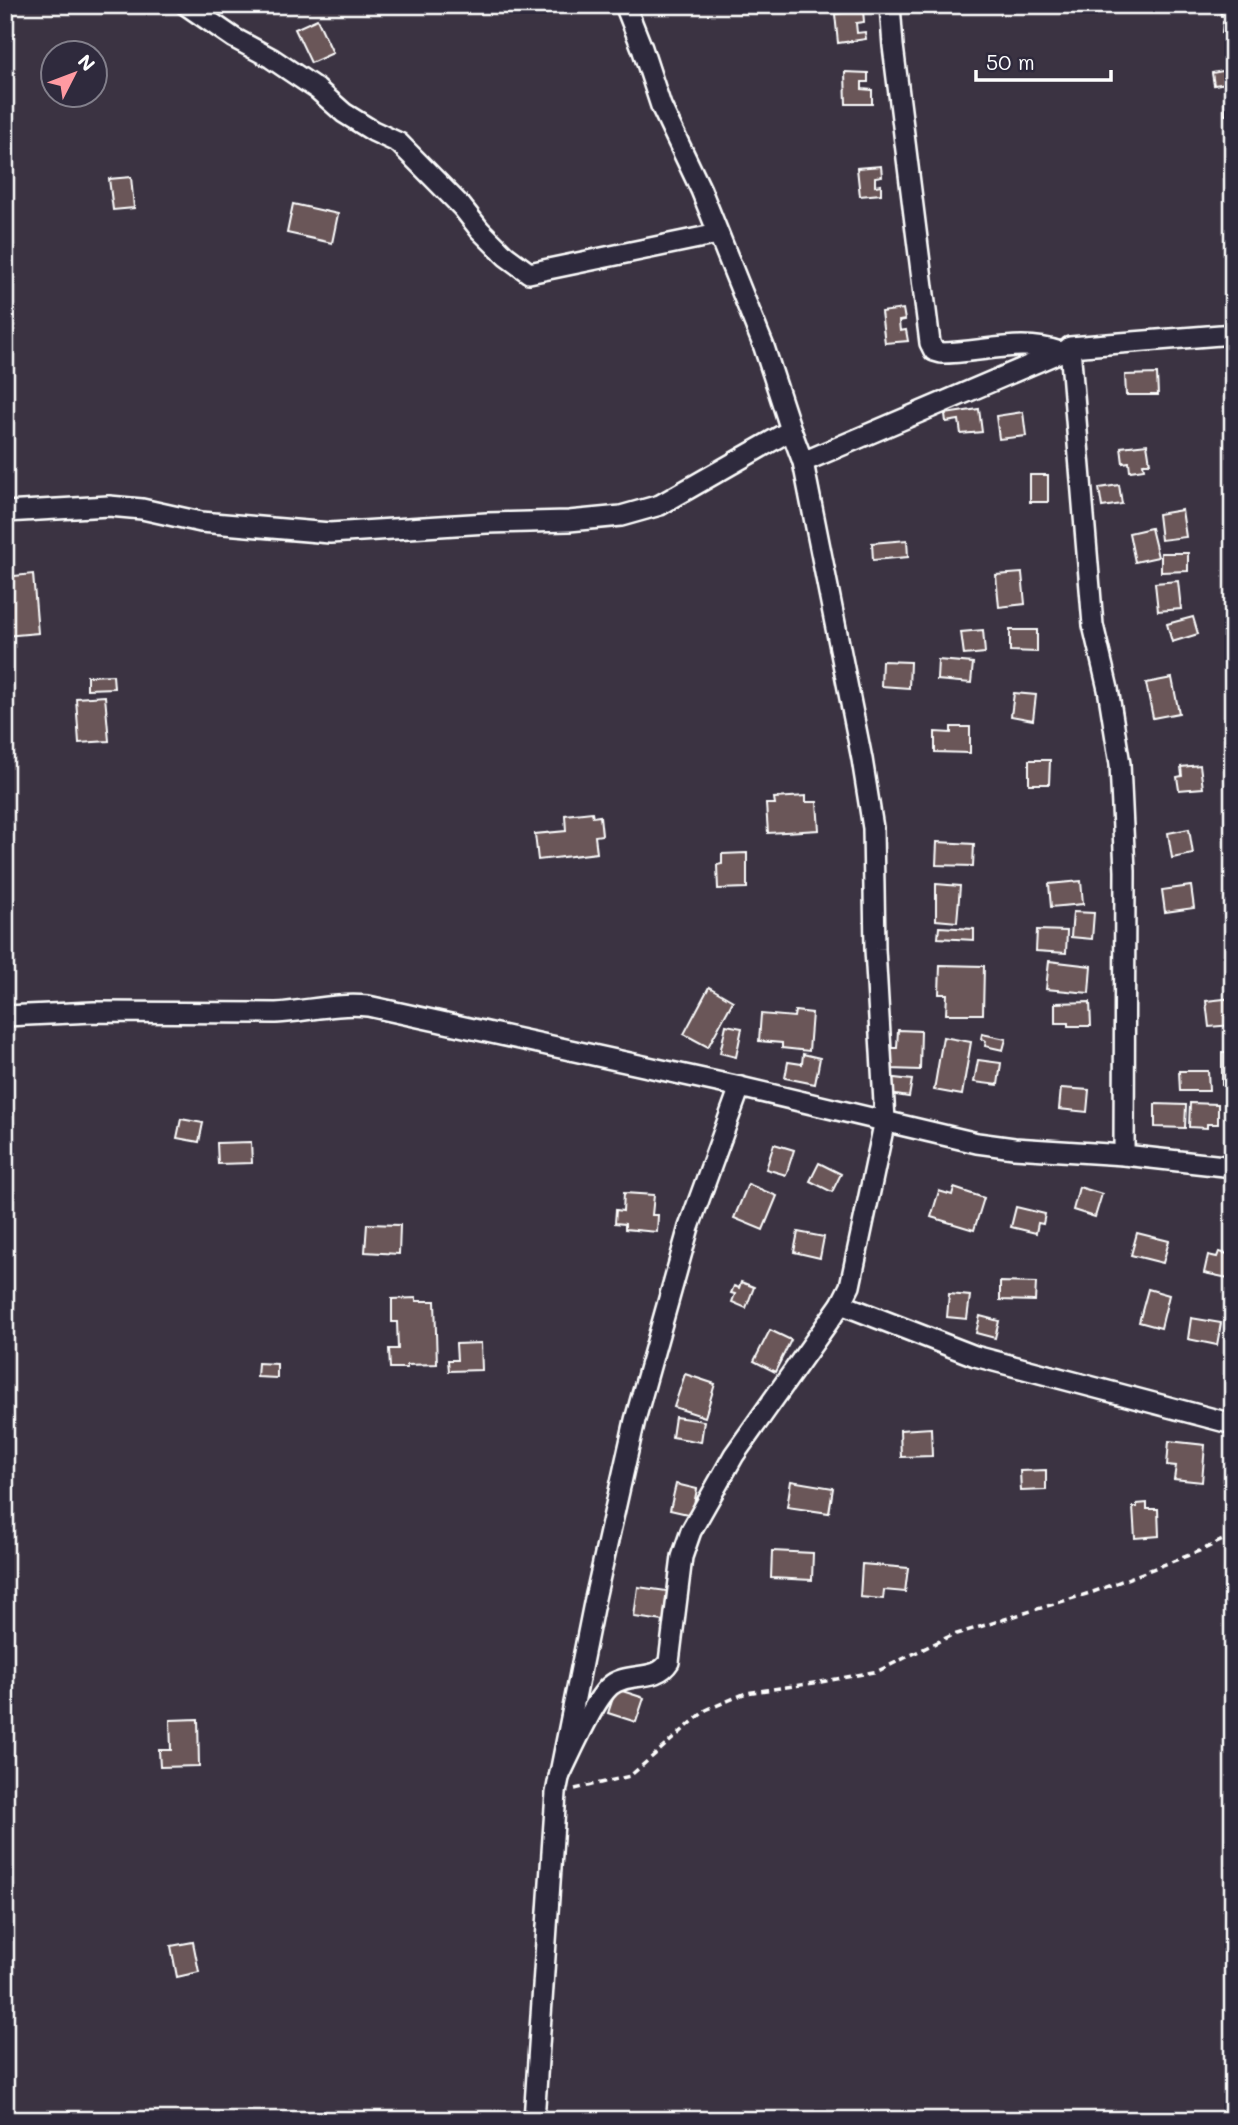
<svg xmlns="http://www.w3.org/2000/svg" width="1238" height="2125" viewBox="0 0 1238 2125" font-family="Mali,sans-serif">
<rect width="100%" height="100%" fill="#3b3342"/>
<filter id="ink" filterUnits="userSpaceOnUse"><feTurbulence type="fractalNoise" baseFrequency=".0143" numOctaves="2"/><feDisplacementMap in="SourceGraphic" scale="14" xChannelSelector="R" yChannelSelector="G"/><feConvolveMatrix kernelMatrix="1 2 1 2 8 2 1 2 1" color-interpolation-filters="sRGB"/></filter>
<g filter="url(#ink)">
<!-- building -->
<g fill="#6a5658" stroke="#fff" stroke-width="2">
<path d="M 1220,5 L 1233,5 L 1233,15 L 1221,16 Z"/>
<path d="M 863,10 L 864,22 L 856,23 L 857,33 L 865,32 L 866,39 L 838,43 L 835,14 Z"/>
<path d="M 317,19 L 333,53 L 311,63 L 295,29 Z"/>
<path d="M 1223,22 L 1233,23 L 1233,34 L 1222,33 Z"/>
<path d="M 1233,60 L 1233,82 L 1214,85 L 1212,73 L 1228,70 L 1227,61 Z"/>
<path d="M 845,72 L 868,73 L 868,82 L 862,82 L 862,89 L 872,90 L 872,104 L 846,104 Z"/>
<path d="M 1226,93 L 1233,93 L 1233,115 L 1225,115 Z"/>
<path d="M 881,166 L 882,176 L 875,177 L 875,186 L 881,185 L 881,194 L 860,196 L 857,168 Z"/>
<path d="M 131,177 L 134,208 L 113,210 L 109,179 Z"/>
<path d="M 293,204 L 338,214 L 332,243 L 287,233 Z"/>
<path d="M 903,309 L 905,320 L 899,321 L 900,331 L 906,330 L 908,341 L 885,343 L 881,312 Z"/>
<path d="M 1157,374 L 1158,395 L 1126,395 L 1125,375 Z"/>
<path d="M 979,409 L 982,432 L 961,434 L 959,420 L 946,422 L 945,414 Z"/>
<path d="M 1023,412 L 1026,436 L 999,439 L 996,416 Z"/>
<path d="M 1147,444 L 1150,463 L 1143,464 L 1144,469 L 1130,471 L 1129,462 L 1123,463 L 1121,447 Z"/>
<rect x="1030" y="475" width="18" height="27"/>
<path d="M 1119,485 L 1122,504 L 1102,507 L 1099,488 Z"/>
<path d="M 1182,510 L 1186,537 L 1161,540 L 1158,514 Z"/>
<path d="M 1151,528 L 1158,557 L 1135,562 L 1129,533 Z"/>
<path d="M 907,540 L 908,557 L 873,560 L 872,543 Z"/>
<path d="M 1161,553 L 1188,553 L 1188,571 L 1161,572 Z"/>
<path d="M 1022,573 L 1025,604 L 999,607 L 996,575 Z"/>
<path d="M 33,574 L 38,633 L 5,636 L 5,577 Z"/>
<path d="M 1178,581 L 1181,609 L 1158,611 L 1155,583 Z"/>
<path d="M 1193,617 L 1198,634 L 1172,642 L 1167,624 Z"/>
<path d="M 983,630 L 985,653 L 964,655 L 961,632 Z"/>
<path d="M 1010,630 L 1037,630 L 1037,652 L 1010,651 Z"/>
<path d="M 938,660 L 973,663 L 971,683 L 937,680 Z"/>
<path d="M 882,661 L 910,662 L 909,688 L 881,686 Z"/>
<path d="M 113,675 L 114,688 L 87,689 L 87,676 Z"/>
<path d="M 1172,678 L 1179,713 L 1153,718 L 1146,683 Z"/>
<path d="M 1014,693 L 1036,695 L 1033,720 L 1011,716 Z"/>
<path d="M 105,696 L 109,741 L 79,743 L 76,698 Z"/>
<path d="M 951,727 L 970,727 L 970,753 L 935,752 L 935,732 L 951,733 Z"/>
<path d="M 1029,760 L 1050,760 L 1049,784 L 1029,784 Z"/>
<path d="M 1200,765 L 1203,788 L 1179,790 L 1177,777 L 1182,776 L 1181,767 Z"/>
<path d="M 806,796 L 806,802 L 817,802 L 819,830 L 768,833 L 766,804 L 775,804 L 774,798 Z"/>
<path d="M 592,812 L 593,817 L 600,816 L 602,835 L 595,836 L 597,853 L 538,860 L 535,834 L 566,831 L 565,815 Z"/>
<path d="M 1189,829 L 1193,854 L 1172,858 L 1168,833 Z"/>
<path d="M 937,842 L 974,844 L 973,866 L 936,865 Z"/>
<path d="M 747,853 L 747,888 L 718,889 L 717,865 L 722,864 L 722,854 Z"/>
<path d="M 1081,881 L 1083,904 L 1051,907 L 1049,884 Z"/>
<path d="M 936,884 L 960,886 L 957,922 L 936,920 Z"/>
<path d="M 1191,886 L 1194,908 L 1165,912 L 1162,890 Z"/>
<path d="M 1073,912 L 1094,913 L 1092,939 L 1071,937 Z"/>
<path d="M 939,927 L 974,929 L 974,940 L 938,938 Z"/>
<path d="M 1037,930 L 1067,931 L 1066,953 L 1036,951 Z"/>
<path d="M 1049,961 L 1091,966 L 1089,993 L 1046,989 Z"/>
<path d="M 940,965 L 984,966 L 983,1014 L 946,1014 L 947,994 L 939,994 Z"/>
<path d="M 709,987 L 733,1001 L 708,1047 L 684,1034 Z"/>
<path d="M 1233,998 L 1233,1025 L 1209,1027 L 1206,1001 Z"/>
<path d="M 1090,1002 L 1091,1026 L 1068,1026 L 1068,1023 L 1055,1023 L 1055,1003 Z"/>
<path d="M 795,1011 L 812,1013 L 809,1051 L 782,1048 L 782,1043 L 759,1041 L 761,1014 L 794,1017 Z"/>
<path d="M 726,1025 L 742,1028 L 736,1057 L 720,1053 Z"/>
<path d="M 898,1030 L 921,1031 L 920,1070 L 890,1069 L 891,1048 L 897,1048 Z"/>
<path d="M 982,1034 L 1006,1039 L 1003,1050 L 985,1046 L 986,1041 L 981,1039 Z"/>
<path d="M 943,1037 L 971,1042 L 962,1095 L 934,1090 Z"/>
<rect x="1222" y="1052" width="11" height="33"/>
<path d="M 803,1054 L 820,1058 L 815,1084 L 785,1078 L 788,1062 L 802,1064 Z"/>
<path d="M 978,1060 L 1001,1063 L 998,1085 L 974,1082 Z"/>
<path d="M 1179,1071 L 1208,1071 L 1209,1091 L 1180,1091 Z"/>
<path d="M 885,1077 L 912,1080 L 909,1097 L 883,1093 Z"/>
<path d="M 1061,1088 L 1089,1090 L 1087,1112 L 1059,1109 Z"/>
<path d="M 1190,1103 L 1218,1104 L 1218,1124 L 1207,1124 L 1207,1128 L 1189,1127 Z"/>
<path d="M 1155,1104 L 1186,1105 L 1185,1128 L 1155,1127 Z"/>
<path d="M 181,1119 L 203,1123 L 199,1142 L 177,1138 Z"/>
<path d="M 251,1142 L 252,1163 L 218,1164 L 217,1143 Z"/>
<path d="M 774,1144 L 794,1150 L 786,1175 L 766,1169 Z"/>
<path d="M 819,1163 L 841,1174 L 832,1192 L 810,1181 Z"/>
<path d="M 748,1184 L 777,1196 L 763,1230 L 734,1218 Z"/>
<path d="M 1079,1187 L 1102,1194 L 1095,1217 L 1073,1210 Z"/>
<path d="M 954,1188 L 984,1198 L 974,1230 L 931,1217 L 939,1191 L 952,1195 Z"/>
<path d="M 624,1193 L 654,1195 L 652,1215 L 658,1215 L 657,1232 L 625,1229 L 625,1224 L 615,1223 L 616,1210 L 623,1211 Z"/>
<path d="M 1016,1207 L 1045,1214 L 1043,1224 L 1038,1223 L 1036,1233 L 1011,1227 Z"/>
<path d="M 367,1224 L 400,1225 L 399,1254 L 365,1252 Z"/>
<path d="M 798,1232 L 824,1237 L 820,1258 L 794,1252 Z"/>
<path d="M 1137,1233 L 1169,1241 L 1163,1263 L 1131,1255 Z"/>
<path d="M 1219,1252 L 1233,1255 L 1233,1279 L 1204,1273 L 1208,1255 L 1217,1257 Z"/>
<path d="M 741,1282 L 754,1287 L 746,1308 L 732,1302 L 735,1294 L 731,1293 L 734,1286 L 739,1288 Z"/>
<path d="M 1000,1282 L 1036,1283 L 1035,1301 L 1000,1300 Z"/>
<path d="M 1148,1289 L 1169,1295 L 1161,1328 L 1139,1322 Z"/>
<path d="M 949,1294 L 970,1296 L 967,1319 L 947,1317 Z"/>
<path d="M 416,1298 L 416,1301 L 435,1301 L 437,1364 L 407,1365 L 407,1368 L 390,1368 L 389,1349 L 398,1349 L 397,1322 L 392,1322 L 392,1299 Z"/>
<path d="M 980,1316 L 999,1321 L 995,1338 L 976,1333 Z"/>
<path d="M 1191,1318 L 1221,1323 L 1217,1345 L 1188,1339 Z"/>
<path d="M 770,1330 L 791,1340 L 775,1372 L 754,1361 Z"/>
<path d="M 481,1343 L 482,1370 L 449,1371 L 448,1360 L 457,1360 L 456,1344 Z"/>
<path d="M 258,1363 L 277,1364 L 277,1378 L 257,1377 Z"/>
<path d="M 685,1374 L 715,1384 L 705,1417 L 674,1407 Z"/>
<path d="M 675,1417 L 704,1421 L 701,1442 L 672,1437 Z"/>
<path d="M 931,1428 L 932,1456 L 901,1457 L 900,1430 Z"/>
<path d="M 1169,1441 L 1205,1445 L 1202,1482 L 1174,1479 L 1176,1466 L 1167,1465 Z"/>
<path d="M 1046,1470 L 1046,1490 L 1021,1491 L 1020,1471 Z"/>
<path d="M 791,1481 L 833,1488 L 829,1513 L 787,1507 Z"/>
<path d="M 676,1484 L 697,1489 L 692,1515 L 670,1510 Z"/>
<path d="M 1147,1503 L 1147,1509 L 1158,1509 L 1159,1536 L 1135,1538 L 1133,1507 L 1137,1507 L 1137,1504 Z"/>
<path d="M 1229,1545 L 1233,1545 L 1233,1564 L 1228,1563 Z"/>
<path d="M 772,1551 L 813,1553 L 812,1580 L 771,1578 Z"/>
<path d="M 862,1564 L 908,1568 L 905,1592 L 884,1590 L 883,1599 L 860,1597 Z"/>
<path d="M 638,1587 L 667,1591 L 664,1621 L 634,1617 Z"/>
<path d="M 616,1689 L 644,1698 L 636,1722 L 608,1713 Z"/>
<path d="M 198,1719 L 199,1766 L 160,1767 L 159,1750 L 171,1750 L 170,1720 Z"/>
<path d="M 193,1942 L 199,1972 L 177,1977 L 171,1946 Z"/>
</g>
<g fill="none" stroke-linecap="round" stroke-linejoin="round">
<!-- street casing -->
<g stroke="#fff" stroke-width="24">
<g id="street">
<path d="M 186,5 L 234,38 L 271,58 L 317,89 L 344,113 L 373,131 L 399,143 L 462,207 L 480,230 L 506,256 L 529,273 L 718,234"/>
<path d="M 890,5 L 893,46 L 930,343 L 934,351 L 941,353 C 981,353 1021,338 1060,352"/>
<path d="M 803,462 L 1063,351"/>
<path d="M 5,512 L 109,506 L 142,509 L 201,522 L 330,533 L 487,523 L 569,521 L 621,516 L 660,505 L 791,430"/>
<path d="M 5,1016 L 94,1012 L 276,1013 C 308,1011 335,1003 368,1006 L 740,1087 L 977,1143 L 1014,1148 L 1124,1155 L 1233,1167"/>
<path d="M 1124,1155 L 1125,871 L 1120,764 L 1108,689 L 1093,625 L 1070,347 L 1233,334"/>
<path d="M 841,1304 L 975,1356 L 1233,1424"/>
<path d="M 559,1777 C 570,1755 593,1701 610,1686 C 627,1671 656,1683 669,1662 L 682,1557 L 691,1531 L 734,1455 L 841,1304 L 850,1286 L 885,1120 L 875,949 L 873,828 L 862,759 L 803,462 L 791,430 L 764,347 L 701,190 L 661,106 L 642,48 L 625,5"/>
<path d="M 534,2120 L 556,1793 L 594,1603 L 635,1420 L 689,1227 L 740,1087"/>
</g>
</g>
<!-- path -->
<path stroke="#fff" stroke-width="3.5" stroke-dasharray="7 5" stroke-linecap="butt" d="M 575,1789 L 630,1776 L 706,1710 L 746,1693 L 821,1682 L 878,1671 L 950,1636 L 1093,1592 L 1202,1550 L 1233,1535"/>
<!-- street -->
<use href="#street" stroke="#2f2a3d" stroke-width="19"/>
</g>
</g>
<!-- margin -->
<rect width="1238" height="2125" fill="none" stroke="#2f2a3d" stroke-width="28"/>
<rect x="14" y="14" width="1210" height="2097" fill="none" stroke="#fff" stroke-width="2.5" filter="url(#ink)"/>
<!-- north arrow -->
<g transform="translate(74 74) rotate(48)"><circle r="33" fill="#2f2a3d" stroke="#827f8b" stroke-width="2"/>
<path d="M0-5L12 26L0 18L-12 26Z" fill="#ff9aa2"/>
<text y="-10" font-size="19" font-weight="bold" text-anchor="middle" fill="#ffffff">N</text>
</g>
<!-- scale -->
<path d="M976 70v10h135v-10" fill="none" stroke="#ffffff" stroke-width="3.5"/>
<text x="986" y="70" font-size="21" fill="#ffffff" stroke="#2f2a3d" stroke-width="5" paint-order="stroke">50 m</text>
</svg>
